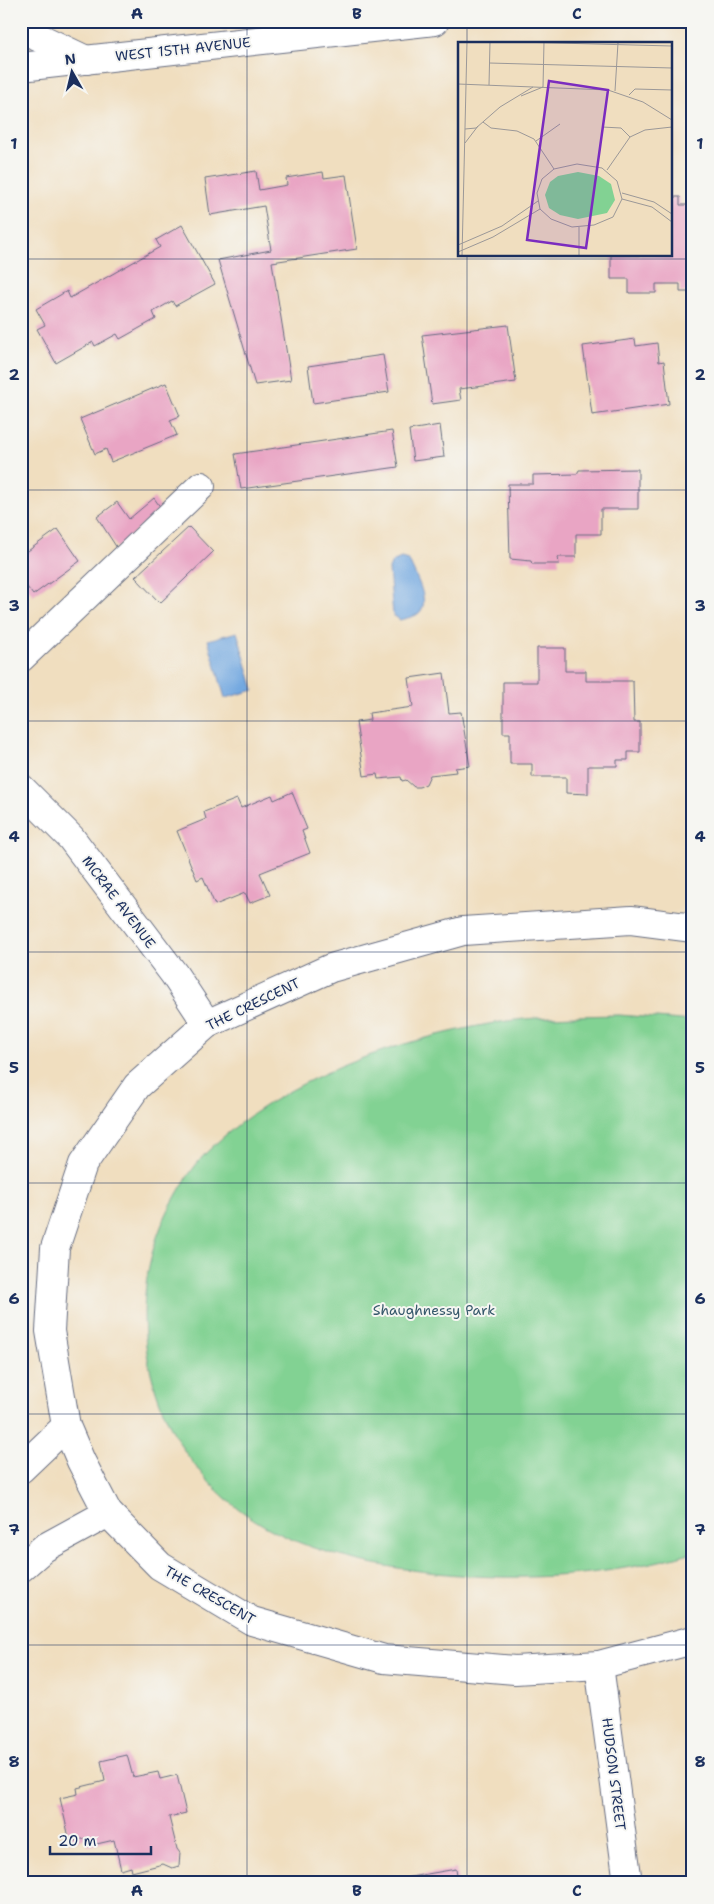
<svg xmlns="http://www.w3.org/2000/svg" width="714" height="1904" viewBox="0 0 714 1904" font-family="'Shantell Sans',sans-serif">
<rect width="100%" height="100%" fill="#f6f6f2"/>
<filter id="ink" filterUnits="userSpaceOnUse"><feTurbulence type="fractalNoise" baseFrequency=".02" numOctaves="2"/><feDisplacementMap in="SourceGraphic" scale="10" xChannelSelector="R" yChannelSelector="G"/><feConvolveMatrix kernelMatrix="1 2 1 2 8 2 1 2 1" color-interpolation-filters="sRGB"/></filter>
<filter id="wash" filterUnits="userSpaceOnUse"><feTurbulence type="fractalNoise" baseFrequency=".0096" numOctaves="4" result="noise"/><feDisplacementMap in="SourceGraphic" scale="20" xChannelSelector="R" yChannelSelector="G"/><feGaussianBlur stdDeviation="1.12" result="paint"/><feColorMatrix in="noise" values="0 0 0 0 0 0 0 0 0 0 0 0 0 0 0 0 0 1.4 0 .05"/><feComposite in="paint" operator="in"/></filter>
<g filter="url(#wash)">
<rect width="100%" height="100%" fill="#f0debf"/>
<!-- green -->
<path fill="#82d293" stroke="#4e8078" d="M 619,1015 L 693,1021 L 693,1552 C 611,1577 522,1582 437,1573 C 371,1566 298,1552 243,1512 C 148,1444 116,1309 171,1205 C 181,1186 193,1166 208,1151 C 282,1078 394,1041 494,1023 C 535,1016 578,1016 619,1015 Z"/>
<!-- water -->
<g fill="#73a8e0" stroke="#476c9f">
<path d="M 401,558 L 408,560 L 411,565 C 416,577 431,602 419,613 C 415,617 406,618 400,620 L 393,615 L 389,569 L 392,562 Z"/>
<path d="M 237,632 L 254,690 L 225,698 L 208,640 Z"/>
</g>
<g id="blocks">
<!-- building -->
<g fill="#e9a5c4">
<path d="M 256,171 L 259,190 L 287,185 L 286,178 L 323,172 L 324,178 L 346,175 L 357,249 L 272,262 L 291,380 L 255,385 L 218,260 L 271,250 L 264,206 L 210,215 L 205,179 Z"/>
<path d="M 670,197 L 680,197 L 680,205 L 693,205 L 693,292 L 680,292 L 680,284 L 656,284 L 656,293 L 629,293 L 629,279 L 611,279 L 611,255 L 670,255 Z"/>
<path d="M 182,225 L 215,284 L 175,306 L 172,301 L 153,312 L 156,319 L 120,339 L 117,334 L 95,346 L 93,342 L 56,363 L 37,329 L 45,325 L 36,309 L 67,291 L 70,298 L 160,247 L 156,240 Z"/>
<path d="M 508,325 L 516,382 L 459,389 L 461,400 L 432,404 L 422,335 Z"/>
<path d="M 635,339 L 636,346 L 657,343 L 659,362 L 664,361 L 669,404 L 592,415 L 583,346 Z"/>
<path d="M 383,355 L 389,392 L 313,403 L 308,366 Z"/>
<path d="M 166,383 L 180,416 L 170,420 L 177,435 L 111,462 L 106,449 L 95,454 L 80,419 Z"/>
<path d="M 440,425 L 444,457 L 413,461 L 409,430 Z"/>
<path d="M 392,431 L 398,467 L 241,489 L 235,454 Z"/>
<path d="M 638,469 L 638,509 L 601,509 L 601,534 L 576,534 L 576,557 L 558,557 L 559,564 L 532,564 L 531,561 L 510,559 L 508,484 L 533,484 L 533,475 L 577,474 L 579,470 Z"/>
<path d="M 154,498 L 161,508 L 117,548 L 97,517 L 117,502 L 129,519 Z"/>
<path d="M 189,527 L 213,552 L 160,603 L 135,577 Z"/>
<path d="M 58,529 L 80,561 L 33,595 L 21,579 L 21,556 Z"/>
<path d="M 537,648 L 565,648 L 565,671 L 586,671 L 586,681 L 633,681 L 634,722 L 640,722 L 640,752 L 628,752 L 628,760 L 617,760 L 617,766 L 588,766 L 588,794 L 566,793 L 566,777 L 532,777 L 532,764 L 510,764 L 510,733 L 503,733 L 503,682 L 537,682 Z"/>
<path d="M 444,673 L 449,713 L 461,712 L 470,766 L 455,768 L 456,772 L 430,775 L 426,784 L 419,787 L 414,787 L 406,780 L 402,781 L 401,777 L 378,779 L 377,774 L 364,776 L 356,722 L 370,720 L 369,713 L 413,707 L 409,678 Z"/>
<path d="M 292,792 L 307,829 L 302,831 L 310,853 L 260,873 L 270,895 L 250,903 L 245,893 L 215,905 L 203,877 L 197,880 L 177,831 L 206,819 L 204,812 L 237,799 L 241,808 L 272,795 L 274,800 Z"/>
<path d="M 127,1755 L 133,1777 L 158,1772 L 160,1779 L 177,1775 L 186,1813 L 169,1817 L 177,1849 L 180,1853 L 179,1866 L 172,1868 L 163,1864 L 132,1872 L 131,1867 L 121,1870 L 114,1840 L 88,1846 L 87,1838 L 70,1842 L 60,1798 L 78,1794 L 77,1788 L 105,1781 L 101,1761 Z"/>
<path d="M 456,1869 L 458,1883 L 394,1883 L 393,1880 Z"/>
</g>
</g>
</g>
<g filter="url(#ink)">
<use href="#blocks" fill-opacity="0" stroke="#666c80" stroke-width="1"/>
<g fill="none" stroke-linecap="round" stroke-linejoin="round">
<!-- minor casing -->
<g stroke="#666c80" stroke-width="30">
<g id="minor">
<path d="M 21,29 L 86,60"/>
<path d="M 21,67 L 435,21"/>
<path d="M 21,658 L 201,486"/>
<path d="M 21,788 L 71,838 L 174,974 L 207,1024"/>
<path d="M 693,928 L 631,920 L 463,931 L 331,968 L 207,1024 L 137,1086 L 83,1164 L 55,1248 L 50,1331 L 66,1426 L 81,1461 L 108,1513 L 160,1566 L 252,1621 L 384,1659 L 515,1670 L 599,1665 L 693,1640"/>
<path d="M 21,1469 L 66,1426"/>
<path d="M 21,1568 L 44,1548 L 108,1513"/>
<path d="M 599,1665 L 628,1883"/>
</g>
</g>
<!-- minor -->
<use href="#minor" stroke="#fff" stroke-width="28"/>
</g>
</g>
<!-- grid -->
<path fill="none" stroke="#1b2f5e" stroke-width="1" stroke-opacity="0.55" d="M 247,21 L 247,1883M 467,21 L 467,44M 467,255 L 467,1883M 21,259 L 693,259M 21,490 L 693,490M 21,721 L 693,721M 21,952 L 693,952M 21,1183 L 693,1183M 21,1414 L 693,1414M 21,1645 L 693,1645"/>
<g text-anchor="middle" stroke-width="4" stroke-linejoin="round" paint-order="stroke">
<!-- street labels -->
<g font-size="14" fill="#1b2f5e" stroke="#f6f6f2">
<text transform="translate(183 49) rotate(-6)" y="5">WEST 15TH AVENUE</text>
<text transform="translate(119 902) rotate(53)" y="5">MCRAE AVENUE</text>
<text transform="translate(253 1004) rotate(-26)" y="5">THE CRESCENT</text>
<text transform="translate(210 1595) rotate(30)" y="5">THE CRESCENT</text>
<text transform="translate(614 1774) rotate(83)" y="5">HUDSON STREET</text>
</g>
<!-- park labels -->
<g font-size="14" fill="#35586b" stroke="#f6f6f2">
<text x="434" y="1315">Shaughnessy Park</text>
</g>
</g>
<!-- overview -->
<g transform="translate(458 42)">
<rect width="214" height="214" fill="#f0debf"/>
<path d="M 120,130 L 141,134 L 153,142 L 157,158 L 149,171 L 120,177 L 102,173 L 91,166 L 87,153 L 92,140 L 100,134 Z" fill="#82d293"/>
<path fill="none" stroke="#9b9898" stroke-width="1" d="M 60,0 L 214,4M 31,21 L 214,26M 0,42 L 150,48 L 185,60 L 214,78M 31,43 L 32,0M 85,45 L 86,0M 157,49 L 160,1M 171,53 L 177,47 L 214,48M 63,54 L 85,45M 25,80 L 33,86 L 59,89 L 76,97 L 96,127M 144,85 L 163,86 L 172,95M 7,87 L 18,86 L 42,65 L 75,45M 78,99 L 102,82M 7,101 L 20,84M 119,122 L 144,126 L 159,139 L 164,157 L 155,175 L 136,183 L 114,185 L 93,177 L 82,167 L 79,151 L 84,137 L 96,127 ZM 149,128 L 172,95 L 187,88 L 214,85M 164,151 L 196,160 L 214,172M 164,157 L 194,165 L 214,180M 0,203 L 44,184 L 80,159M 0,210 L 35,195 L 82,167M 4,214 L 9,0M 121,214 L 121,185"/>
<path fill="#7b2cbf" fill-opacity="0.15" stroke="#7b2cbf" stroke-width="2.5" d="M 91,39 L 150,48 L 128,206 L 69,198 Z"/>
<rect width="214" height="214" fill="none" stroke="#1b2f5e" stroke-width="2.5"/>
</g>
<!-- margin -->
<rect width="714" height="1904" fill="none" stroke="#f6f6f2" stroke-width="55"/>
<!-- north arrow -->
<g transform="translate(72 72) rotate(352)" stroke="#f6f6f2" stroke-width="4" paint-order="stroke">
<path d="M0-4L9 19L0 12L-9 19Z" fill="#1b2f5e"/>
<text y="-8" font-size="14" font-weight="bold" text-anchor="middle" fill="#1b2f5e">N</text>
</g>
<!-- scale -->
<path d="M50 1846v8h101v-8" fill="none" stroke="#1b2f5e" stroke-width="2.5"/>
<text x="58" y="1846" font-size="15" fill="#1b2f5e" stroke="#f6f6f2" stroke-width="4" paint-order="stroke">20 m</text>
<rect x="28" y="28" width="658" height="1848" fill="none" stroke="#1b2f5e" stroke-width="2"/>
<g font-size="16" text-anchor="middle" font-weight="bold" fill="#1b2f5e">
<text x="137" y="19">A</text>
<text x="357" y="19">B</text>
<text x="577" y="19">C</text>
<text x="14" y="149">1</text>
<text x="700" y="149">1</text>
<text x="14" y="380">2</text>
<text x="700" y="380">2</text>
<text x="14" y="611">3</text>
<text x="700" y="611">3</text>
<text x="14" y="842">4</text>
<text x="700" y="842">4</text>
<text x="14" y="1073">5</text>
<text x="700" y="1073">5</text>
<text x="14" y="1304">6</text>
<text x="700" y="1304">6</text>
<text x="14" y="1535">7</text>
<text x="700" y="1535">7</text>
<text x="14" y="1767">8</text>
<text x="700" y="1767">8</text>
<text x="137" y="1896">A</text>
<text x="357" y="1896">B</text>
<text x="577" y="1896">C</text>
</g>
</svg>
